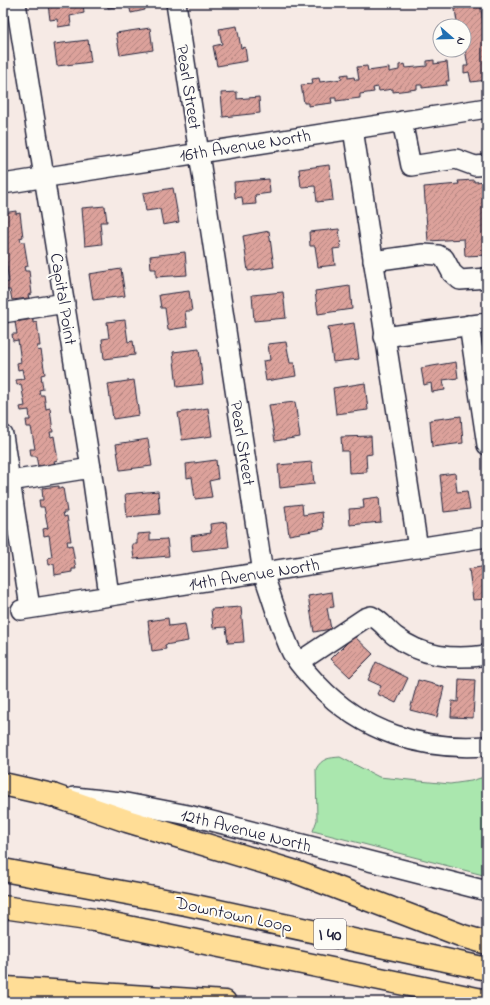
<svg xmlns="http://www.w3.org/2000/svg" width="490" height="1005" viewBox="0 0 490 1005" font-family="'Indie Flower',sans-serif">
<defs>
<pattern id="building-hatch" width="6" height="6" patternUnits="userSpaceOnUse"><rect width="6" height="6" fill="#dca29b"/><path d="M-1 1l2-2M0 6l6-6M5 7l2-2" fill="none" stroke="#b28480"/></pattern>
</defs>
<rect width="100%" height="100%" fill="#f6eae5"/>
<filter id="ink" filterUnits="userSpaceOnUse"><feTurbulence type="fractalNoise" baseFrequency=".025" numOctaves="2"/><feDisplacementMap in="SourceGraphic" scale="8" xChannelSelector="R" yChannelSelector="G"/><feConvolveMatrix kernelMatrix="1 2 1 2 8 2 1 2 1" color-interpolation-filters="sRGB"/></filter>
<g filter="url(#ink)">
<!-- green -->
<path fill="#aae7ae" stroke="#668474" d="M 340,757 L 379,777 L 450,784 L 471,781 L 487,776 L 487,876 L 313,831 L 317,820 L 316,769 C 322,758 329,758 340,757 Z"/>
<!-- building -->
<g fill="url(#building-hatch)" stroke="#22223b">
<path d="M 83,3 L 84,13 L 70,16 L 71,25 L 58,27 L 57,19 L 50,20 L 48,4 Z"/>
<path d="M 107,3 L 144,3 L 145,10 L 131,13 L 129,5 L 108,8 Z"/>
<path d="M 454,3 L 480,3 L 487,48 L 487,80 L 471,82 L 469,72 L 464,73 L 464,66 L 468,66 L 464,43 L 464,26 L 453,26 L 452,22 L 457,22 Z"/>
<path d="M 237,26 L 241,48 L 245,47 L 247,61 L 217,66 L 213,46 L 222,44 L 219,29 Z"/>
<path d="M 150,28 L 153,50 L 120,55 L 116,33 Z"/>
<path d="M 88,40 L 91,62 L 57,66 L 54,44 Z"/>
<path d="M 434,60 L 434,64 L 447,62 L 449,81 L 446,81 L 447,85 L 422,88 L 422,85 L 417,85 L 417,89 L 393,92 L 393,89 L 379,91 L 378,87 L 373,88 L 374,92 L 360,94 L 360,98 L 336,101 L 336,98 L 331,98 L 332,103 L 308,106 L 308,103 L 304,103 L 301,85 L 313,84 L 312,79 L 319,78 L 320,82 L 342,79 L 341,75 L 348,74 L 348,78 L 354,77 L 355,80 L 359,80 L 357,67 L 367,66 L 368,71 L 389,68 L 389,72 L 399,70 L 399,65 L 405,64 L 406,68 L 427,66 L 427,61 Z"/>
<path d="M 237,92 L 237,99 L 259,97 L 260,113 L 223,117 L 221,93 Z"/>
<path d="M 3,121 L 5,121 L 6,129 L 4,130 L 6,145 L 4,145 L 5,153 L 3,154 Z"/>
<path d="M 329,165 L 333,200 L 317,202 L 315,186 L 301,187 L 299,169 Z"/>
<path d="M 269,179 L 270,193 L 255,195 L 256,204 L 243,205 L 242,197 L 235,198 L 234,182 Z"/>
<path d="M 474,180 L 474,182 L 487,181 L 487,255 L 465,256 L 464,239 L 428,241 L 424,187 L 459,184 L 458,181 Z"/>
<path d="M 173,188 L 179,222 L 163,225 L 160,209 L 146,211 L 143,193 Z"/>
<path d="M 105,206 L 107,222 L 100,222 L 102,244 L 85,246 L 82,208 Z"/>
<path d="M 16,211 L 16,214 L 20,213 L 23,237 L 20,238 L 21,242 L 24,242 L 28,266 L 24,267 L 25,271 L 29,271 L 32,294 L 28,295 L 29,298 L 12,300 L 10,290 L 6,290 L 4,283 L 9,282 L 6,261 L 3,261 L 3,254 L 5,254 L 3,213 Z"/>
<path d="M 339,229 L 341,248 L 333,249 L 335,265 L 318,267 L 315,246 L 310,246 L 309,232 Z"/>
<path d="M 269,231 L 274,267 L 248,271 L 243,236 Z"/>
<path d="M 185,252 L 187,275 L 156,277 L 156,269 L 151,269 L 150,256 Z"/>
<path d="M 121,269 L 125,296 L 93,300 L 89,274 Z"/>
<path d="M 350,286 L 352,309 L 318,314 L 315,291 Z"/>
<path d="M 189,291 L 192,311 L 185,311 L 187,327 L 168,330 L 165,308 L 161,308 L 159,295 Z"/>
<path d="M 283,292 L 286,318 L 254,321 L 252,295 Z"/>
<path d="M 33,319 L 33,323 L 37,322 L 40,346 L 37,346 L 38,351 L 41,350 L 45,374 L 41,375 L 43,389 L 39,390 L 40,395 L 44,395 L 46,409 L 50,408 L 53,432 L 50,432 L 51,437 L 54,436 L 58,460 L 54,461 L 55,464 L 38,466 L 36,456 L 31,456 L 30,449 L 35,449 L 31,427 L 27,427 L 26,420 L 30,420 L 29,410 L 21,411 L 20,407 L 25,406 L 21,384 L 17,385 L 16,380 L 24,379 L 22,369 L 18,370 L 17,363 L 21,362 L 18,340 L 13,341 L 12,334 L 17,334 L 15,322 Z"/>
<path d="M 125,320 L 128,342 L 133,341 L 135,355 L 104,359 L 102,339 L 109,338 L 107,322 Z"/>
<path d="M 354,323 L 359,359 L 333,362 L 328,327 Z"/>
<path d="M 286,342 L 290,363 L 294,363 L 296,376 L 266,381 L 263,361 L 270,360 L 268,344 Z"/>
<path d="M 199,349 L 203,384 L 177,387 L 173,352 Z"/>
<path d="M 456,362 L 458,378 L 443,380 L 445,390 L 432,392 L 431,383 L 424,385 L 421,368 Z"/>
<path d="M 134,380 L 139,415 L 113,419 L 108,384 Z"/>
<path d="M 365,383 L 368,410 L 336,414 L 333,388 Z"/>
<path d="M 295,402 L 300,437 L 275,441 L 269,405 Z"/>
<path d="M 208,408 L 212,436 L 182,440 L 178,413 Z"/>
<path d="M 461,416 L 463,443 L 432,447 L 430,420 Z"/>
<path d="M 371,436 L 372,454 L 366,455 L 367,472 L 349,473 L 348,451 L 342,451 L 341,437 Z"/>
<path d="M 148,439 L 152,466 L 120,470 L 116,444 Z"/>
<path d="M 216,460 L 218,479 L 209,481 L 212,497 L 195,499 L 192,477 L 187,478 L 186,464 Z"/>
<path d="M 312,462 L 314,484 L 280,488 L 278,465 Z"/>
<path d="M 455,473 L 457,492 L 467,491 L 470,509 L 444,512 L 440,475 Z"/>
<path d="M 59,486 L 59,489 L 63,488 L 67,512 L 63,512 L 64,517 L 67,516 L 71,541 L 67,541 L 68,546 L 72,545 L 76,569 L 72,569 L 72,572 L 55,575 L 54,564 L 49,565 L 48,558 L 52,557 L 49,535 L 44,536 L 43,529 L 48,528 L 44,507 L 40,507 L 39,500 L 43,500 L 42,488 Z"/>
<path d="M 158,491 L 160,514 L 127,517 L 125,494 Z"/>
<path d="M 379,497 L 381,522 L 350,525 L 349,509 L 364,508 L 363,499 Z"/>
<path d="M 302,504 L 303,515 L 322,512 L 324,529 L 289,535 L 285,506 Z"/>
<path d="M 226,522 L 229,547 L 192,551 L 191,536 L 211,533 L 210,524 Z"/>
<path d="M 150,533 L 150,540 L 167,539 L 169,556 L 134,559 L 132,544 L 137,544 L 137,534 Z"/>
<path d="M 487,566 L 487,599 L 473,600 L 469,569 Z"/>
<path d="M 332,592 L 334,607 L 327,608 L 331,629 L 314,632 L 308,596 Z"/>
<path d="M 241,607 L 244,642 L 228,643 L 226,627 L 213,628 L 211,609 Z"/>
<path d="M 168,618 L 169,626 L 185,624 L 188,641 L 165,645 L 166,649 L 152,651 L 148,621 Z"/>
<path d="M 354,636 L 373,654 L 350,677 L 331,659 Z"/>
<path d="M 376,662 L 408,678 L 396,703 L 377,694 L 381,686 L 368,680 Z"/>
<path d="M 459,679 L 475,680 L 473,718 L 451,717 L 452,701 L 458,702 Z"/>
<path d="M 418,680 L 444,687 L 437,717 L 410,710 Z"/>
</g>
<g fill="none" stroke-linecap="round" stroke-linejoin="round">
<!-- minor casing -->
<g stroke="#22223b" stroke-width="22">
<g id="minor">
<path d="M 16,3 L 91,468 L 109,595"/>
<path d="M 176,3 L 263,573 C 272,597 281,631 292,653 C 298,664 309,675 317,684 C 362,732 422,751 487,746"/>
<path d="M 402,121 L 411,166 L 456,159 L 475,166 L 487,165"/>
<path d="M 353,129 L 418,548"/>
<path d="M 3,184 L 487,108"/>
<path d="M 373,261 L 423,254 L 438,255 L 444,258 L 452,273 L 460,280 L 487,278"/>
<path d="M 3,313 L 65,303"/>
<path d="M 469,325 L 487,445"/>
<path d="M 384,337 L 487,323"/>
<path d="M 3,435 L 10,481"/>
<path d="M 30,607 L 10,481 L 91,468"/>
<path d="M 21,610 L 487,537"/>
<path d="M 299,662 L 365,618 L 371,616 C 381,620 387,630 395,636 C 422,657 453,660 487,655"/>
<path d="M 74,797 L 121,802 L 188,815 L 487,891"/>
</g>
</g>
<!-- major casing -->
<g stroke="#22223b" stroke-width="25">
<path id="major" d="M 3,784 L 52,795"/>
</g>
<!-- highway casing -->
<g stroke="#22223b" stroke-width="25">
<g id="highway">
<path d="M 52,795 L 127,821 L 296,872 L 463,936 L 487,943"/>
<path d="M 3,870 L 186,904 L 487,969"/>
<path d="M 3,907 L 94,920 L 487,1001"/>
<path d="M 6,988 L 225,1002"/>
</g>
</g>
<!-- minor -->
<use href="#minor" stroke="#fdfcf7" stroke-width="19"/>
<!-- major -->
<use href="#major" stroke="#ffdd96" stroke-width="22"/>
<!-- highway -->
<use href="#highway" stroke="#ffdd96" stroke-width="22"/>
</g>
</g>
<g text-anchor="middle" stroke-width="4" stroke-linejoin="round" paint-order="stroke">
<!-- shield labels -->
<rect fill="#fdfcf7" stroke="#646373" stroke-width="1" x="314" y="919" width="32" height="30" rx="3"/>
<g font-size="17" font-weight="bold" fill="#22223b">
<text x="330" y="940">I 40</text>
</g>
<!-- street labels -->
<g font-size="18" fill="#22223b" stroke="#fdfcf7">
<text transform="translate(189 87) rotate(81)" y="6">Pearl Street</text>
<text transform="translate(245 145) rotate(-9)" y="6">16th Avenue North</text>
<text transform="translate(64 299) rotate(81)" y="6">Capital Point</text>
<text transform="translate(243 443) rotate(81)" y="6">Pearl Street</text>
<text transform="translate(254 574) rotate(-9)" y="6">14th Avenue North</text>
<text transform="translate(246 830) rotate(14)" y="6">12th Avenue North</text>
<text transform="translate(234 914) rotate(12)" y="6">Downtown Loop</text>
</g>
</g>
<!-- margin -->
<rect width="490" height="1005" fill="none" stroke="#fdfcf7" stroke-width="16"/>
<rect x="8" y="8" width="474" height="989" fill="none" stroke="#22223b" stroke-width="1.5" filter="url(#ink)"/>
<!-- north arrow -->
<g transform="translate(452 38) rotate(110)"><circle r="19" fill="#fdfcf7" stroke="#a5a5ac"/>
<path d="M0-3L7 15L0 10L-7 15Z" fill="#1f6fb2"/>
<text y="-6" font-size="11" font-weight="bold" text-anchor="middle" fill="#22223b">N</text>
</g>
</svg>
